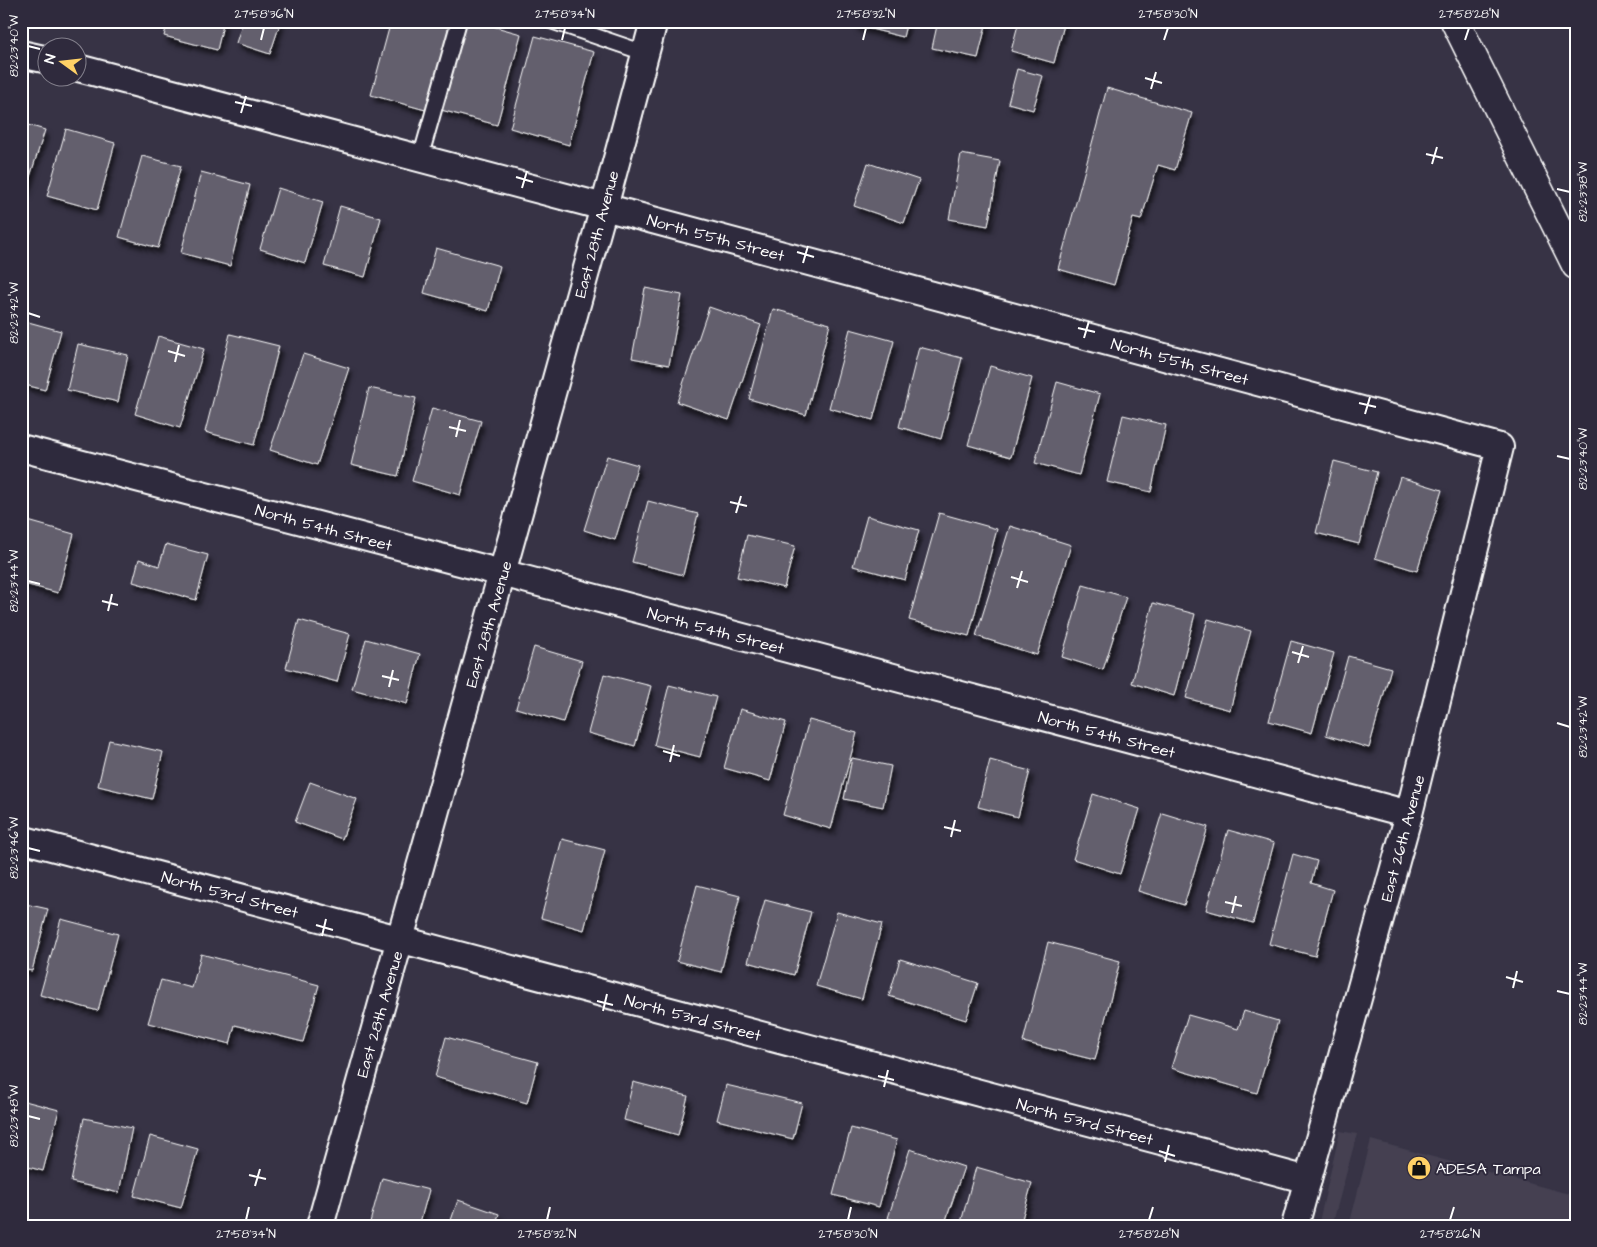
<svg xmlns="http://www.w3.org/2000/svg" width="1597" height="1247" viewBox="0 0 1597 1247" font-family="'Architects Daughter',sans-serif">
<defs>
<filter id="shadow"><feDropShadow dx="3" dy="5.5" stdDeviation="2.5" flood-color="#0009"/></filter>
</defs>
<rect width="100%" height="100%" fill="#373345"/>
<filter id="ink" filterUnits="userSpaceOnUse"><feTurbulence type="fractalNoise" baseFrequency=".02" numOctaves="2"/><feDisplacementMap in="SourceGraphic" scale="10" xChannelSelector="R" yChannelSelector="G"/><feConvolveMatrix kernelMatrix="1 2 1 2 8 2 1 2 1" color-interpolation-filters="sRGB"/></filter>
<g filter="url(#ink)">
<!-- built -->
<g fill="#444051">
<path d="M 1340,1131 L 1357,1134 L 1332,1226 L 1318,1226 Z"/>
<path d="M 1371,1140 L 1576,1196 L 1576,1226 L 1349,1226 Z"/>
</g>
<!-- building -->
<g fill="#635f6d" stroke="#fff" filter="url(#shadow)">
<path d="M 168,21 L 224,21 L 217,50 L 164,36 Z"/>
<path d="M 243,21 L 281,21 L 270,54 L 236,43 Z"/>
<path d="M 391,21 L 453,21 L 429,111 L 371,95 Z"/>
<path d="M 466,21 L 474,21 L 521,34 L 497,125 L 441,110 Z"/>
<path d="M 856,21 L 907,21 L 903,37 L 855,25 Z"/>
<path d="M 938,21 L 987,21 L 978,58 L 932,48 Z"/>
<path d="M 1019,21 L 1065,21 L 1054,63 L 1011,51 Z"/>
<path d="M 535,36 L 594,52 L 569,145 L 510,128 Z"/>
<path d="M 1017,69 L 1043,76 L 1033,110 L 1008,103 Z"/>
<path d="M 1107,88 L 1192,113 L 1175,170 L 1158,165 L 1141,220 L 1133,218 L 1114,285 L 1058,269 Z"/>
<path d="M 21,123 L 45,130 L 25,192 L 21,190 Z"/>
<path d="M 66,129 L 115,143 L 97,210 L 47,196 Z"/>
<path d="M 961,154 L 1000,161 L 988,226 L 949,219 Z"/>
<path d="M 142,156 L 181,166 L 158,248 L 119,237 Z"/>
<path d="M 868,163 L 919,180 L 904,223 L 854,206 Z"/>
<path d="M 201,172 L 250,185 L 230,266 L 181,253 Z"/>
<path d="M 278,188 L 323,202 L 305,263 L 260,249 Z"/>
<path d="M 340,206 L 381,218 L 365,277 L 324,266 Z"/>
<path d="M 436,248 L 500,266 L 488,311 L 424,293 Z"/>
<path d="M 645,288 L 682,295 L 669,365 L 632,358 Z"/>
<path d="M 709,307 L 761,325 L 729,420 L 677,402 Z"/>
<path d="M 773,309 L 830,324 L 806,415 L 749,399 Z"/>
<path d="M 21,320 L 61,331 L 45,390 L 21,384 Z"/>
<path d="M 850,329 L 894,341 L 873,420 L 829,408 Z"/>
<path d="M 230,334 L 279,346 L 254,445 L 205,432 Z"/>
<path d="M 158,336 L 204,349 L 180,428 L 135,414 Z"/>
<path d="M 78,344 L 128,355 L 118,402 L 67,390 Z"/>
<path d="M 919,347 L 962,358 L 941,439 L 899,427 Z"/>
<path d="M 303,354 L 349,368 L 317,465 L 270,450 Z"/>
<path d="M 990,366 L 1032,378 L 1011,457 L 968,445 Z"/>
<path d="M 1057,382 L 1100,394 L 1079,475 L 1035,463 Z"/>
<path d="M 369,388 L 416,398 L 398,476 L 351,465 Z"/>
<path d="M 432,408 L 481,421 L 460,495 L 412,481 Z"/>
<path d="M 1123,415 L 1166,425 L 1151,492 L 1107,482 Z"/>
<path d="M 607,456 L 638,465 L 615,540 L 584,530 Z"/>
<path d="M 1334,461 L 1377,472 L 1359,544 L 1316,533 Z"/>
<path d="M 1400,477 L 1442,490 L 1417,571 L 1375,558 Z"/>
<path d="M 648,501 L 698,514 L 683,575 L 632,562 Z"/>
<path d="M 939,513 L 997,529 L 969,636 L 909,620 Z"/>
<path d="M 867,516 L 919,530 L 905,580 L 853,566 Z"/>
<path d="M 28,521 L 74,534 L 58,593 L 21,583 L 21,544 Z"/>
<path d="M 1010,526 L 1071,545 L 1037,655 L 976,636 Z"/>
<path d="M 747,535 L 795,546 L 784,588 L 737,577 Z"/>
<path d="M 166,544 L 208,555 L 196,600 L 133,582 L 139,559 L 159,566 Z"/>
<path d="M 1083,585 L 1126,597 L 1103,670 L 1062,657 Z"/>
<path d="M 1153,603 L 1195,614 L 1174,696 L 1132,683 Z"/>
<path d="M 1208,619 L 1251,631 L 1230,710 L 1186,698 Z"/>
<path d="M 299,620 L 350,634 L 337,682 L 286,668 Z"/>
<path d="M 366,639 L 420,654 L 407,704 L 352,689 Z"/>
<path d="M 1291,641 L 1334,653 L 1312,733 L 1269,721 Z"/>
<path d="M 534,647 L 582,661 L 563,722 L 516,708 Z"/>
<path d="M 1348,656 L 1391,668 L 1369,748 L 1326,735 Z"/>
<path d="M 604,674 L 651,686 L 635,746 L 588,733 Z"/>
<path d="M 669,685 L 716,697 L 700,757 L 654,745 Z"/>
<path d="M 740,709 L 786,722 L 770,781 L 724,768 Z"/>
<path d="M 809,720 L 857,733 L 831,829 L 783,815 Z"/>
<path d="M 109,740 L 163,752 L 152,799 L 98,786 Z"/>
<path d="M 852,758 L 891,766 L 883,807 L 844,799 Z"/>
<path d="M 990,760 L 1030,771 L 1018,817 L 978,807 Z"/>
<path d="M 310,782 L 357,799 L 342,839 L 295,822 Z"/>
<path d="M 1093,794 L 1140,809 L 1120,874 L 1073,859 Z"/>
<path d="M 1162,813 L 1208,827 L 1184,905 L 1138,891 Z"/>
<path d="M 1228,830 L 1274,843 L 1253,923 L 1206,910 Z"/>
<path d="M 562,839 L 605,850 L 584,930 L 541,918 Z"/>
<path d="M 1293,854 L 1317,861 L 1311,883 L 1333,890 L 1315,956 L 1269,944 Z"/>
<path d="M 697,885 L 740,896 L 721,972 L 677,961 Z"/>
<path d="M 765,900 L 811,912 L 794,975 L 748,962 Z"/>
<path d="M 21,903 L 48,909 L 32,971 L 21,969 Z"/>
<path d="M 837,912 L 882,924 L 862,999 L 816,986 Z"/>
<path d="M 61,919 L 118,934 L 98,1011 L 40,995 Z"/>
<path d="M 1048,942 L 1120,961 L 1095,1060 L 1023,1042 Z"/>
<path d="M 201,954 L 319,985 L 303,1042 L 235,1025 L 230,1044 L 148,1023 L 161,980 L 192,988 Z"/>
<path d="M 900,959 L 978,983 L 966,1020 L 889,996 Z"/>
<path d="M 1244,1011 L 1278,1021 L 1257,1093 L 1171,1068 L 1188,1015 L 1238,1029 Z"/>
<path d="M 446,1037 L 538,1062 L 527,1103 L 435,1077 Z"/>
<path d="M 633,1082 L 688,1096 L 678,1135 L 624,1120 Z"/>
<path d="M 726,1085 L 802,1103 L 793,1139 L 717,1120 Z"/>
<path d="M 21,1100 L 59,1110 L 43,1171 L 21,1165 Z"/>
<path d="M 84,1118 L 132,1128 L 119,1193 L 71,1182 Z"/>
<path d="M 851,1128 L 897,1140 L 879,1207 L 833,1195 Z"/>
<path d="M 150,1136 L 198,1149 L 181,1208 L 134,1196 Z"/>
<path d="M 910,1149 L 964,1167 L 944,1226 L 911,1226 L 888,1218 Z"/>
<path d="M 976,1167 L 1032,1183 L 1020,1226 L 960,1226 Z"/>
<path d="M 382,1178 L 429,1190 L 419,1226 L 369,1226 Z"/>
<path d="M 458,1200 L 499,1214 L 495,1226 L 449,1226 Z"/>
</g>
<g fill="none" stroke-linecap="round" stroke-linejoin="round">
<!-- service casing -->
<g stroke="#fff" stroke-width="18">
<g id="service">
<path d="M 551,21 L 645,53"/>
<path d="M 420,159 L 459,21"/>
</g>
</g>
<!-- minor casing -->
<g stroke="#fff" stroke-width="30">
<g id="minor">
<path d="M 21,54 L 48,60"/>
<path d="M 78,68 L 604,207 L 1500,447 L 1409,814 L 1295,1226"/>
<path d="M 21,448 L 502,573 L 1409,814"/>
<path d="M 21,839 L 1308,1180"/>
<path d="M 320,1226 L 604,207 L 654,21"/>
</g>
</g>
<!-- motorway casing -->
<g stroke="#fff" stroke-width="31">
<path id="motorway" d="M 1455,21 L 1576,265"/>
</g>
<!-- service -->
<use href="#service" stroke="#2f2a3d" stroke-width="14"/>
<!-- minor -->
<use href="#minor" stroke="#2f2a3d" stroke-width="26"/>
<!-- motorway -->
<use href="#motorway" stroke="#2f2a3d" stroke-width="28"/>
</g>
</g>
<!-- ticks -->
<path fill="none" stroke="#fff" stroke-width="2" d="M 261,40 L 264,28M 562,40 L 565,28M 863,40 L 866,28M 1164,40 L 1168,28M 1465,40 L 1469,28M 28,46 L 40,49M 1145,78 L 1162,83M 1151,89 L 1156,72M 235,102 L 252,106M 241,113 L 246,96M 1426,154 L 1443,158M 1432,164 L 1437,147M 516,177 L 533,182M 522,188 L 527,171M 1557,189 L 1570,192M 797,252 L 814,257M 803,263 L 808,246M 28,313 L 40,317M 1078,328 L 1095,332M 1084,338 L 1089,321M 168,351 L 185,356M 175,362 L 179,345M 1359,403 L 1376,407M 1365,414 L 1370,397M 449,427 L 466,431M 456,437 L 460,420M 1557,456 L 1570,459M 730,502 L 747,506M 736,513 L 741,496M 1011,577 L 1028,582M 28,581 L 40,584M 1017,588 L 1022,571M 102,601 L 118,605M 108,611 L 112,594M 1292,652 L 1309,657M 1298,663 L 1303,646M 382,676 L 399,680M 389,687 L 393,670M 1557,723 L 1570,727M 663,751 L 680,756M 670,762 L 674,745M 944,827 L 961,831M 951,837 L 955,820M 28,848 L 40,851M 1225,902 L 1242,906M 1232,913 L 1236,896M 316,925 L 333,930M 322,936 L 326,919M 1506,977 L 1523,982M 1513,988 L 1517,971M 1557,991 L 1570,994M 597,1001 L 613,1005M 603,1011 L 607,994M 878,1076 L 894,1080M 884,1087 L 888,1070M 28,1116 L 40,1119M 1159,1151 L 1175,1156M 1165,1162 L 1169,1145M 249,1175 L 266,1179M 255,1186 L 260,1169M 246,1220 L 249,1207M 547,1220 L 550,1207M 848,1220 L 851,1207M 1149,1220 L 1153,1207M 1450,1220 L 1454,1207"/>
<!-- icons -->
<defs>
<g id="shop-disc" transform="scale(1.25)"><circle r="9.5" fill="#ffd166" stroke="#2f2a3d"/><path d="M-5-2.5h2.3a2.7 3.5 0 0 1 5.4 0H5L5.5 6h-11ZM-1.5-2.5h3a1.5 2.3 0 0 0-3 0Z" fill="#111"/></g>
</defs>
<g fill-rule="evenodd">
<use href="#shop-disc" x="1419" y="1168"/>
</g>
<g text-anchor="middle" stroke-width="4" stroke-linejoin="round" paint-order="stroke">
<!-- street labels -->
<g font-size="16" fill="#fff" stroke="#2f2a3d">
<text transform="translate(596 234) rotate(-75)" y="6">East 28th Avenue</text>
<text transform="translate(716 237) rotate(15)" y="6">North 55th Street</text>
<text transform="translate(1180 361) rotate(15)" y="6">North 55th Street</text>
<text transform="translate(324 527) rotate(15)" y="6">North 54th Street</text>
<text transform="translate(488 624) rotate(-74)" y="6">East 28th Avenue</text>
<text transform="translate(716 630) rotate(15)" y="6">North 54th Street</text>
<text transform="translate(1107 734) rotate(15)" y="6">North 54th Street</text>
<text transform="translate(1402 838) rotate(-75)" y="6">East 26th Avenue</text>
<text transform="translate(230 894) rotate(15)" y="6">North 53rd Street</text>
<text transform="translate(379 1014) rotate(-74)" y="6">East 28th Avenue</text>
<text transform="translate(693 1017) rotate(15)" y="6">North 53rd Street</text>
<text transform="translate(1085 1121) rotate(15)" y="6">North 53rd Street</text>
</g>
<!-- poi labels -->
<g font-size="16" fill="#fff" stroke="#2f2a3d" text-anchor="start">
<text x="1436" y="1174">ADESA Tampa</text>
</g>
</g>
<!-- margin -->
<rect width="1597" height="1247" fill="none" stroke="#2f2a3d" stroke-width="55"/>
<!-- north arrow -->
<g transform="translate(62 62) rotate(285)"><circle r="24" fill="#2f2a3d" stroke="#827f8b"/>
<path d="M0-4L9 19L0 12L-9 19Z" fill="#ffd166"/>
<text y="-8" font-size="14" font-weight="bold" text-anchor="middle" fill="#ffffff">N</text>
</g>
<rect x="28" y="28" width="1542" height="1192" fill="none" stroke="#fff" stroke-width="2"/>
<g font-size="12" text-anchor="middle" fill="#fff">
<text x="264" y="18">27°58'36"N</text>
<text x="565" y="18">27°58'34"N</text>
<text x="866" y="18">27°58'32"N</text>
<text x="1168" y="18">27°58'30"N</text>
<text x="1469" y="18">27°58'28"N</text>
<text transform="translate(14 46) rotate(-90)" y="4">82°23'40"W</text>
<text transform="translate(1583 192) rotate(-90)" y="4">82°23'38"W</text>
<text transform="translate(14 313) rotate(-90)" y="4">82°23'42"W</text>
<text transform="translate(1583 459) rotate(-90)" y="4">82°23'40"W</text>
<text transform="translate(14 581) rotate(-90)" y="4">82°23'44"W</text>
<text transform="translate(1583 727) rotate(-90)" y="4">82°23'42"W</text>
<text transform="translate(14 848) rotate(-90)" y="4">82°23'46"W</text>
<text transform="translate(1583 994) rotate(-90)" y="4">82°23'44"W</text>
<text transform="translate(14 1116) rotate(-90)" y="4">82°23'48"W</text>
<text x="246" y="1238">27°58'34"N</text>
<text x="547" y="1238">27°58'32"N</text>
<text x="848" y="1238">27°58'30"N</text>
<text x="1149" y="1238">27°58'28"N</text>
<text x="1450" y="1238">27°58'26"N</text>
</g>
</svg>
